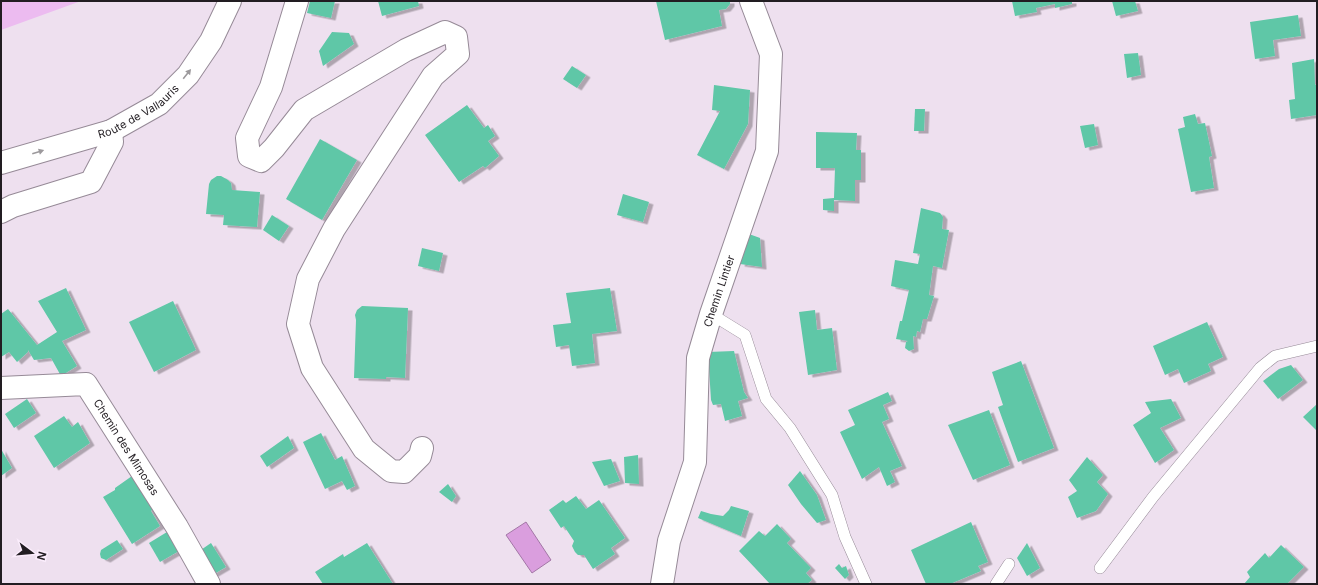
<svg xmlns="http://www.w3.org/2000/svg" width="1318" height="585" viewBox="0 0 1318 585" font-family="Inter,sans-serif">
<defs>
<filter id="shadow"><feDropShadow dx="4.5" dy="2.5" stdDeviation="0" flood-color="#0004"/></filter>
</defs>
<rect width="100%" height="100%" fill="#eee0ef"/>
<!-- green -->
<path fill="#ecbbf0" d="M 1,1 L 81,1 L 1,30 Z"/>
<!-- water -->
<path fill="#da9ede" stroke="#a377a6" d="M 526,522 L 551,560 L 532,573 L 506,535 Z"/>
<!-- building -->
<g fill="#5ec7a7" filter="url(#shadow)">
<path d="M 310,1 L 335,1 L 331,18 L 307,13 Z"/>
<path d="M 378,1 L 418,1 L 419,6 L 382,16 Z"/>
<path d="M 656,1 L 730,1 L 730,4 L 726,9 L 719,10 L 722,26 L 665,40 Z"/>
<path d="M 1012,1 L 1072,1 L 1072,4 L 1055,8 L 1055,4 L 1036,8 L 1037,12 L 1015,16 Z"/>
<path d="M 1112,1 L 1135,1 L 1138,11 L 1116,16 Z"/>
<path d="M 1298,15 L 1301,36 L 1273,40 L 1275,56 L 1255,59 L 1250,22 Z"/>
<path d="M 332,32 L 349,33 L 354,44 L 323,66 L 319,51 Z"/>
<path d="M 1138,53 L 1141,75 L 1127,78 L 1124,54 Z"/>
<path d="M 1314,59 L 1315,85 L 1317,84 L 1317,115 L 1291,119 L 1289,100 L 1295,99 L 1292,63 Z"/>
<path d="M 572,66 L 586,75 L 577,88 L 563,79 Z"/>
<path d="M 714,85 L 750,90 L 748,124 L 724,169 L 697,155 L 720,111 L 712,110 Z"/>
<path d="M 467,105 L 484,128 L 488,125 L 495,136 L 488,141 L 499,156 L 485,168 L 483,166 L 459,182 L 425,135 Z"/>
<path d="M 915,109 L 925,109 L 924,131 L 914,131 Z"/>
<path d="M 1195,114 L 1198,124 L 1205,123 L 1212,156 L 1209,157 L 1214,188 L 1191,192 L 1178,129 L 1185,127 L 1183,117 Z"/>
<path d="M 1094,124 L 1098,145 L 1085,148 L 1080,126 Z"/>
<path d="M 816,132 L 857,133 L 856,150 L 861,150 L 861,180 L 855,180 L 855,201 L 834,200 L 834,211 L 823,210 L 823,199 L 834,198 L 835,168 L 816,168 Z"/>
<path d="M 320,139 L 357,160 L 322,220 L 286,199 Z"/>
<path d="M 217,176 L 221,176 L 228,180 L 231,183 L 232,190 L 260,192 L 257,227 L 223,225 L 224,215 L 206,214 L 209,184 L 211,180 Z"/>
<path d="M 623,194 L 649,202 L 643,222 L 617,215 Z"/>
<path d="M 921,208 L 940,213 L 943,217 L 942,229 L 949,230 L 942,268 L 933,266 L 929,295 L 934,296 L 927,319 L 923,319 L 920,332 L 917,331 L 916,337 L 913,336 L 914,349 L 909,351 L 905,348 L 906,342 L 908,341 L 896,339 L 900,321 L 902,321 L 909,290 L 891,286 L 895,260 L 918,264 L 920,254 L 913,253 Z"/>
<path d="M 272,215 L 289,226 L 279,241 L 263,230 Z"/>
<path d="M 749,234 L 760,238 L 762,267 L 740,264 Z"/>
<path d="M 422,248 L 443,253 L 439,271 L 418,266 Z"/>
<path d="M 66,288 L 86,330 L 62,341 L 77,366 L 61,376 L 51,358 L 34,360 L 28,350 L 28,352 L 17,362 L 9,352 L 1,357 L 1,314 L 8,309 L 37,345 L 57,332 L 38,301 Z"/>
<path d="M 610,288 L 617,331 L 592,334 L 595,363 L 572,366 L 569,345 L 556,347 L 553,325 L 571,323 L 566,293 Z"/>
<path d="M 173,301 L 196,350 L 154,372 L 129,322 Z"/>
<path d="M 362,306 L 408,308 L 405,378 L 386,377 L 386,379 L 354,378 L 356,320 L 355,315 L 357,310 Z"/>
<path d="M 815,310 L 817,330 L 832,328 L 837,370 L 808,375 L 799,312 Z"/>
<path d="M 1207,322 L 1223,357 L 1208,364 L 1211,371 L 1184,383 L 1178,369 L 1165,375 L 1153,346 Z"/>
<path d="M 734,351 L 744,392 L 748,398 L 738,401 L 742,416 L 725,421 L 721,404 L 713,405 L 711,400 L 708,352 Z"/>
<path d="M 1021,361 L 1054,448 L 1018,462 L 998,407 L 1003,405 L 992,372 Z"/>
<path d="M 1291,365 L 1303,380 L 1278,399 L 1263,381 L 1279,369 Z"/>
<path d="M 888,392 L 892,401 L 883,405 L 889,419 L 882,422 L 902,466 L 890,471 L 895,482 L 887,486 L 879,467 L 862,479 L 840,432 L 855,425 L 848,410 Z"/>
<path d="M 27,399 L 36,413 L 14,428 L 5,414 Z"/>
<path d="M 1171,399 L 1181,418 L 1160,428 L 1174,450 L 1155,463 L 1133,425 L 1151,413 L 1145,402 Z"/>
<path d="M 1317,404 L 1317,431 L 1303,417 Z"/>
<path d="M 989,410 L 1010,465 L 973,480 L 948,425 Z"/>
<path d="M 64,416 L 72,427 L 78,422 L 90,443 L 54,468 L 34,436 Z"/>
<path d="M 321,433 L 335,460 L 342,456 L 355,486 L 347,490 L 342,481 L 325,489 L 303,442 Z"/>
<path d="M 288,436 L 294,448 L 267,467 L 260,456 Z"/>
<path d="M 1,449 L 12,468 L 1,476 Z"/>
<path d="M 638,455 L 639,484 L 625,483 L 624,457 Z"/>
<path d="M 1087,457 L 1103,475 L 1097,482 L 1108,494 L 1096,511 L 1077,518 L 1068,497 L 1077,491 L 1069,480 Z"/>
<path d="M 611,459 L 620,481 L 604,486 L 592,462 Z"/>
<path d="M 800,471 L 817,495 L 826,520 L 817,523 L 801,504 L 788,485 Z"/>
<path d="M 132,476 L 153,509 L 151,511 L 160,526 L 132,544 L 103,497 L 115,490 L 115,488 Z"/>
<path d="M 448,484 L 456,496 L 452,502 L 439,492 Z"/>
<path d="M 576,496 L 586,509 L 599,500 L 625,538 L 611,548 L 615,554 L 593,569 L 584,555 L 578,555 L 575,552 L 572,546 L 574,541 L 564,526 L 561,528 L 549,510 L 563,500 L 566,503 Z"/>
<path d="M 731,506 L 749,511 L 741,536 L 698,518 L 701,511 L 711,514 L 723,516 L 729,510 Z"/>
<path d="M 971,522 L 988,562 L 978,566 L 981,571 L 950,584 L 926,584 L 911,550 Z"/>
<path d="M 777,524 L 791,539 L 787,543 L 811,568 L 806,573 L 812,580 L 807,584 L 770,584 L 739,551 L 759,531 L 765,536 Z"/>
<path d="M 167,532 L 179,551 L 160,562 L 149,543 Z"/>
<path d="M 117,540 L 123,549 L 106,560 L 101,558 L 100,554 L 101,550 Z"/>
<path d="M 211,543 L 226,567 L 209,577 L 195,554 Z"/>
<path d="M 367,543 L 393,584 L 323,584 L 315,572 L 343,554 L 344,557 Z"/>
<path d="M 1027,543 L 1040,568 L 1027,576 L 1017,558 Z"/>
<path d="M 1281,545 L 1304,567 L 1287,584 L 1244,584 L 1250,577 L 1247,572 L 1265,553 L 1269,558 Z"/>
<path d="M 839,564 L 842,568 L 846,566 L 849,575 L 845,579 L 835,568 Z"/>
</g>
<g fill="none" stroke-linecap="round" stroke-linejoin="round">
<!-- lane casing -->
<g stroke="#968a97" stroke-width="12">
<g id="lane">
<path d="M 711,314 L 745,335 L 766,399 L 790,428 L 832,495 L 845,537 L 866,584"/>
<path d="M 1100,568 L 1153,497 L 1260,368 L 1275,356 L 1317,346"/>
<path d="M 996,584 L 1009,564"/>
</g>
</g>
<!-- street casing -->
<g stroke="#968a97" stroke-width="24">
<g id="street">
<path d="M 297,1 L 271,87 L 247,138 L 249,156 L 261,161 L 274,148 L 304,110 L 406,50 L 445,32 L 456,37 L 458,54 L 433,76 L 334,229 L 308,279 L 298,324 L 312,368 L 364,449 L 391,471 L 404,472 L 420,456 L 422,448"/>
<path d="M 1,212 L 13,206 L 91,182 L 112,142 L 111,131"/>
<path id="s1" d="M 1,388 L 86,384 L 177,527 L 209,584"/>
<path id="s2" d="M 662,584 L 669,541 L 695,462 L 698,358 L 711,314 L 767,151 L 771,54 L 751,1"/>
</g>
</g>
<!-- secondary casing -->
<g stroke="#968a97" stroke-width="24">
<g id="secondary">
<path id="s3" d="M 1,163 L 111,131 L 159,104 L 188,75 L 211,41 L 230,1"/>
</g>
</g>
<!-- lane -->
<use href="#lane" stroke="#fff" stroke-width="11"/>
<!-- street -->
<use href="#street" stroke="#fff" stroke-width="22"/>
<!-- secondary -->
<use href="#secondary" stroke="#fff" stroke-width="22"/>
</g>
<!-- one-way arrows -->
<defs><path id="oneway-solid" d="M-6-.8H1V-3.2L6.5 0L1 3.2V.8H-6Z"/></defs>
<g fill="#9c999c">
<use href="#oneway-solid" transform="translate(187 74) rotate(-51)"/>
<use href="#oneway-solid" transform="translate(38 152) rotate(-17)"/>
</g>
<g text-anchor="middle" stroke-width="3.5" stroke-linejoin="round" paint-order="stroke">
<!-- street labels -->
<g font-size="11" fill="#221d22" stroke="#fbedfc">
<text dy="4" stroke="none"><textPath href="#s3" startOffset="148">Route de Vallauris</textPath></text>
<text dy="4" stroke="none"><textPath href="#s2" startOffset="301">Chemin Lintier</textPath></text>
<text dy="4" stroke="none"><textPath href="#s1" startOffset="160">Chemin des Mimosas</textPath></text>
</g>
</g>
<!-- border -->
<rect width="1318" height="585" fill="none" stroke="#221d22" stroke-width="4"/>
<!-- north arrow -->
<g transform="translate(32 553) rotate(106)" stroke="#fbedfc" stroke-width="3" paint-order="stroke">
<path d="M0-3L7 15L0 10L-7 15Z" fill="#221d22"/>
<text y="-6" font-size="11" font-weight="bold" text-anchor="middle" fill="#221d22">N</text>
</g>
</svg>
